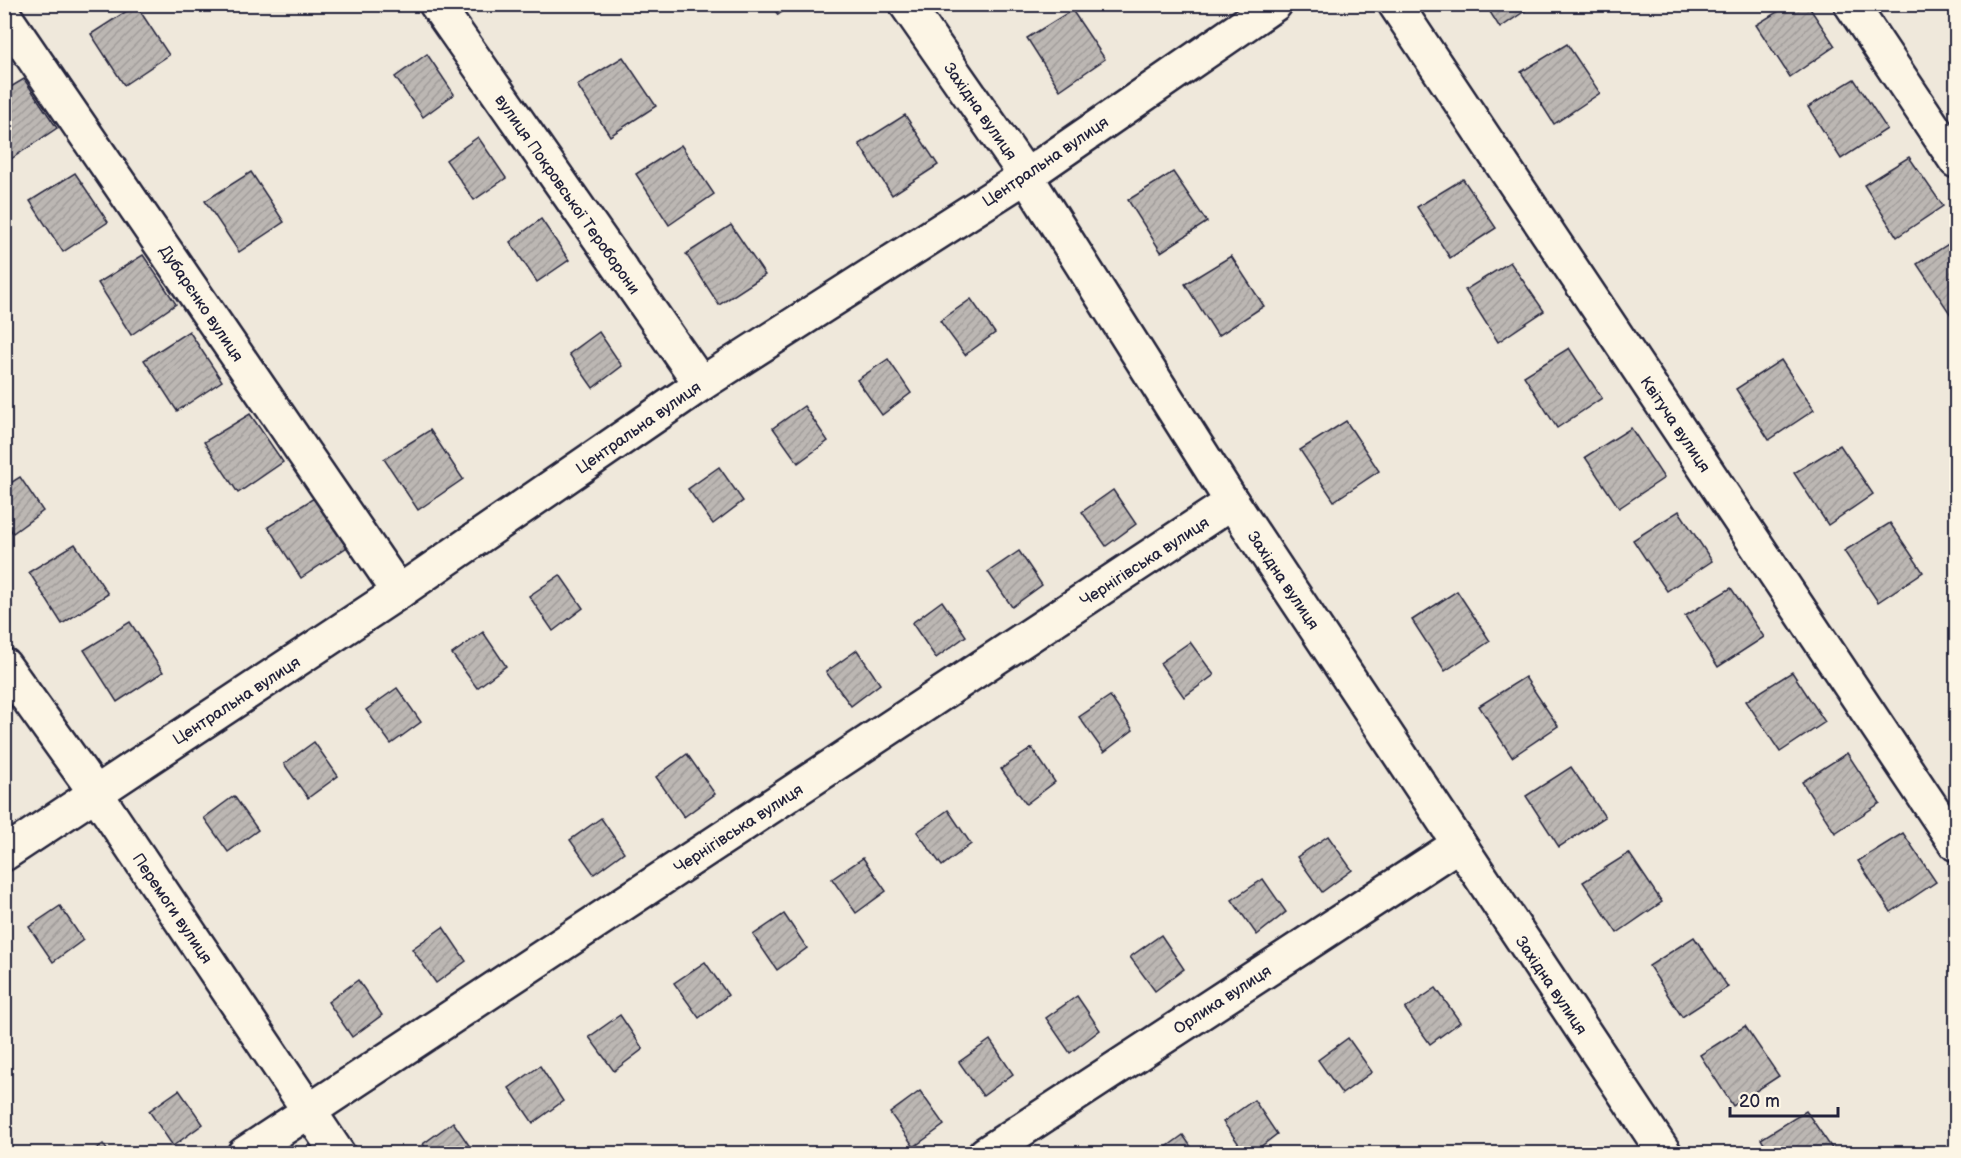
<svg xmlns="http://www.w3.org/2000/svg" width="1961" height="1158" viewBox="0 0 1961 1158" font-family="'Balsamiq Sans',sans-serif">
<defs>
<pattern id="building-hatch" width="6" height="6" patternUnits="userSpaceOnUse" patternTransform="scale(1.5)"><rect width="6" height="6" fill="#bcb7b3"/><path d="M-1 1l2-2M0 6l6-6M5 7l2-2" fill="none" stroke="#a19d9b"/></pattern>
</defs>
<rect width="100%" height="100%" fill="#efe8db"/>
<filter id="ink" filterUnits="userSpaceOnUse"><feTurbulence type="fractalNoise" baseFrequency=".0167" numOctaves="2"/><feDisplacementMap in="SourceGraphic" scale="12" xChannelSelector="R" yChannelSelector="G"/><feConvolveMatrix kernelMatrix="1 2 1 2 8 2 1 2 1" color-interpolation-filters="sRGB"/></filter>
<g filter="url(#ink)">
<!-- building -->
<g fill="url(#building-hatch)" stroke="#22223b" stroke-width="1.5">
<path d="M 771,4 L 793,4 L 778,15 Z"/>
<path d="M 1485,4 L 1535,4 L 1500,28 Z"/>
<path d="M 1790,4 L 1807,4 L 1835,46 L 1790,77 L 1756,25 Z"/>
<path d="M 136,5 L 169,55 L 124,85 L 91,34 Z"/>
<path d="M 1072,10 L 1105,59 L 1060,90 L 1027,38 Z"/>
<path d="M 1567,44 L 1600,93 L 1554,124 L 1521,72 Z"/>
<path d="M 427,54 L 454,94 L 423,117 L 395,77 Z"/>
<path d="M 623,57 L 656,106 L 610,136 L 577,85 Z"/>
<path d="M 24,79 L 57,128 L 11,159 L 4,148 L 4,91 Z"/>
<path d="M 1854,79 L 1887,129 L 1841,159 L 1808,107 Z"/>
<path d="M 905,115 L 938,165 L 892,195 L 859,144 Z"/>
<path d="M 478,137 L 506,178 L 474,200 L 446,160 Z"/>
<path d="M 681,145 L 714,194 L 669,225 L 636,174 Z"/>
<path d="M 1909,157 L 1943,206 L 1897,237 L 1864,185 Z"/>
<path d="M 251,172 L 284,222 L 239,252 L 205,201 Z"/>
<path d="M 1173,172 L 1207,222 L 1161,252 L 1128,200 Z"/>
<path d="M 75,173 L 108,222 L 63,252 L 30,201 Z"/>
<path d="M 1463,179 L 1496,228 L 1450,258 L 1417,207 Z"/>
<path d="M 541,219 L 569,260 L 537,282 L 510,242 Z"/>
<path d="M 731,225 L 765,275 L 719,305 L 686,254 Z"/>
<path d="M 1956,239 L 1956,311 L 1951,315 L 1917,264 Z"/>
<path d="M 143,255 L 176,304 L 131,335 L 98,283 Z"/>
<path d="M 1231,256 L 1264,306 L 1218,336 L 1185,284 Z"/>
<path d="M 1510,262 L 1544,311 L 1498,342 L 1465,290 Z"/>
<path d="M 971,299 L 995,333 L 965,355 L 940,321 Z"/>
<path d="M 189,331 L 222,381 L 177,411 L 144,360 Z"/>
<path d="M 599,332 L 622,366 L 593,388 L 569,354 Z"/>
<path d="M 1569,348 L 1602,398 L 1557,428 L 1524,376 Z"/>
<path d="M 888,359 L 911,393 L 882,415 L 857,380 Z"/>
<path d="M 1781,360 L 1814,410 L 1769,440 L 1736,389 Z"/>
<path d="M 804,406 L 828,441 L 798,463 L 773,428 Z"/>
<path d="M 250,414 L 283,462 L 238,493 L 204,442 Z"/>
<path d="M 1346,421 L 1379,471 L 1334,501 L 1300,450 Z"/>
<path d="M 1631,428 L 1664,478 L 1619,508 L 1585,457 Z"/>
<path d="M 430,430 L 463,479 L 418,510 L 384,459 Z"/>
<path d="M 1840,445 L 1873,494 L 1828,525 L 1794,473 Z"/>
<path d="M 719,467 L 743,501 L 713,524 L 688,489 Z"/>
<path d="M 20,477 L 43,511 L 13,533 L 4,521 L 4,487 Z"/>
<path d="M 1113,490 L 1136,524 L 1106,546 L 1082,512 Z"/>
<path d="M 314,498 L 347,547 L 301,578 L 268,527 Z"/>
<path d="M 1679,511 L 1712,561 L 1667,591 L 1633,540 Z"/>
<path d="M 1890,523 L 1923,572 L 1878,602 L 1844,551 Z"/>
<path d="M 75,544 L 108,594 L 62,624 L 29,572 Z"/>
<path d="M 1019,551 L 1042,585 L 1012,607 L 988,572 Z"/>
<path d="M 560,575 L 583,608 L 553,631 L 529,596 Z"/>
<path d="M 1731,588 L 1764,637 L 1718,667 L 1685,616 Z"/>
<path d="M 1457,591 L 1490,641 L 1445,671 L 1412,620 Z"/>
<path d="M 942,601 L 966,636 L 936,658 L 912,623 Z"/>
<path d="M 130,622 L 163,672 L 117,702 L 84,650 Z"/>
<path d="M 483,632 L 506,666 L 477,688 L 452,654 Z"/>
<path d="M 1190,642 L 1214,675 L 1184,697 L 1160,663 Z"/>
<path d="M 857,650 L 880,684 L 851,706 L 826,672 Z"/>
<path d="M 1792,672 L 1825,722 L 1780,752 L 1746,701 Z"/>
<path d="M 1525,677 L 1558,726 L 1512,757 L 1479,706 Z"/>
<path d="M 397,688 L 421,722 L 391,744 L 366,710 Z"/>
<path d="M 1110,696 L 1133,730 L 1104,752 L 1079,717 Z"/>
<path d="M 314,742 L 338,776 L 308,798 L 284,764 Z"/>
<path d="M 1032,748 L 1055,782 L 1026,804 L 1001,769 Z"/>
<path d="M 1847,753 L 1880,803 L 1835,833 L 1802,782 Z"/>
<path d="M 687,754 L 715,794 L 684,817 L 656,777 Z"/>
<path d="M 1571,767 L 1605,817 L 1559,847 L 1526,796 Z"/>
<path d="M 234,796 L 258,830 L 228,852 L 204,818 Z"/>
<path d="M 948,810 L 971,844 L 942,866 L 917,832 Z"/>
<path d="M 601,818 L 624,852 L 594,874 L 570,840 Z"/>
<path d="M 1903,833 L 1936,882 L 1891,912 L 1858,861 Z"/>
<path d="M 1328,836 L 1352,870 L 1322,892 L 1297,857 Z"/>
<path d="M 1629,853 L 1662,902 L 1617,933 L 1583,882 Z"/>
<path d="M 863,858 L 886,891 L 856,913 L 832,879 Z"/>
<path d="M 1263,879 L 1286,912 L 1257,935 L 1232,900 Z"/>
<path d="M 60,906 L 83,940 L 53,962 L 29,927 Z"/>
<path d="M 784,914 L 807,948 L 777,970 L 753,935 Z"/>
<path d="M 443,927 L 466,961 L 436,983 L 412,949 Z"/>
<path d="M 1161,935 L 1184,969 L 1155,991 L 1130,957 Z"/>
<path d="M 1694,937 L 1728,987 L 1682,1017 L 1649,966 Z"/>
<path d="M 705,962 L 728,995 L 699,1018 L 674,983 Z"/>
<path d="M 358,980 L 382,1015 L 352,1037 L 328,1002 Z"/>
<path d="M 1436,988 L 1460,1022 L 1430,1044 L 1405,1009 Z"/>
<path d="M 1077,996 L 1100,1030 L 1070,1053 L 1046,1018 Z"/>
<path d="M 620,1015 L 643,1049 L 614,1071 L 589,1037 Z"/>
<path d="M 1745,1026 L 1779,1076 L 1733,1106 L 1700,1055 Z"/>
<path d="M 1348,1038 L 1372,1072 L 1342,1094 L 1318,1060 Z"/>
<path d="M 990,1040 L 1013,1074 L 983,1096 L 959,1062 Z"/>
<path d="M 540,1066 L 563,1101 L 533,1123 L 509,1088 Z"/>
<path d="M 179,1090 L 203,1124 L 173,1146 L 149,1111 Z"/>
<path d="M 920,1091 L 944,1125 L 914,1147 L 890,1113 Z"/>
<path d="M 1254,1100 L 1277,1134 L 1251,1154 L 1246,1154 L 1223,1122 Z"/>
<path d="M 1806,1111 L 1836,1154 L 1770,1154 L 1761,1139 Z"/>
<path d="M 453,1122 L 475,1154 L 430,1154 L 423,1144 Z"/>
<path d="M 1183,1135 L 1196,1154 L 1157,1154 Z"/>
<path d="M 103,1144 L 110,1154 L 89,1154 Z"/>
</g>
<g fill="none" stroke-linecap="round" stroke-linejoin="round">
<!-- minor casing -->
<g stroke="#22223b" stroke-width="38">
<g id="minor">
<path d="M 436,4 L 701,384"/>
<path d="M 906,4 L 1026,176 L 1232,502 L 1665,1154"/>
<path d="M 1395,4 L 1956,844"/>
<path d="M 1851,4 L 1956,161"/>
<path d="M 4,15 L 399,592"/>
<path d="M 4,665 L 95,792 L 338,1154"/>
<path d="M 4,854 L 399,592 L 701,384 L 1026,176 L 1275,4"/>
<path d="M 244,1154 L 1232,502"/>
<path d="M 985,1154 L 1459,844"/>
</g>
</g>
<!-- minor -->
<use href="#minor" stroke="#fcf5e5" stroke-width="33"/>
</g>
</g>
<g text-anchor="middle" stroke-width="6" stroke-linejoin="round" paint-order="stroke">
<!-- street labels -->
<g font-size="16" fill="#22223b" stroke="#fcf5e5">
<text transform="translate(981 111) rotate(55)" y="6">Західна вулиця</text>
<text transform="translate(1045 161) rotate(-34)" y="6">Центральна вулиця</text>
<text transform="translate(568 194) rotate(55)" y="6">вулиця Покровської Тероборони</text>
<text transform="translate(202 303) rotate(56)" y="6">Дубарєнко вулиця</text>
<text transform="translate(1676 424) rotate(56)" y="6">Квітуча вулиця</text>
<text transform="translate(638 427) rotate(-35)" y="6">Центральна вулиця</text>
<text transform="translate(1144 561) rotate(-33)" y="6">Чернігівська вулиця</text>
<text transform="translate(1284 580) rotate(56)" y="6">Західна вулиця</text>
<text transform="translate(236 700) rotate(-33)" y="6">Центральна вулиця</text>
<text transform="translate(738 828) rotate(-33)" y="6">Чернігівська вулиця</text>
<text transform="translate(173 908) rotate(56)" y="6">Перемоги вулиця</text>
<text transform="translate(1552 985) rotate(56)" y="6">Західна вулиця</text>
<text transform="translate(1222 999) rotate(-33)" y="6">Орлика вулиця</text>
</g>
</g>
<!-- margin -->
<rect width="1961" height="1158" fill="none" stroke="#fcf5e5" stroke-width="24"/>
<rect x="12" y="12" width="1937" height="1134" fill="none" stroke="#22223b" stroke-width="2" filter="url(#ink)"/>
<!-- scale -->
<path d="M1730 1107v9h108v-9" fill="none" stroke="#22223b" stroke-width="3"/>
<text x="1739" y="1107" font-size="18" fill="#22223b" stroke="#fcf5e5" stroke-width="4.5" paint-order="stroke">20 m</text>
</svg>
